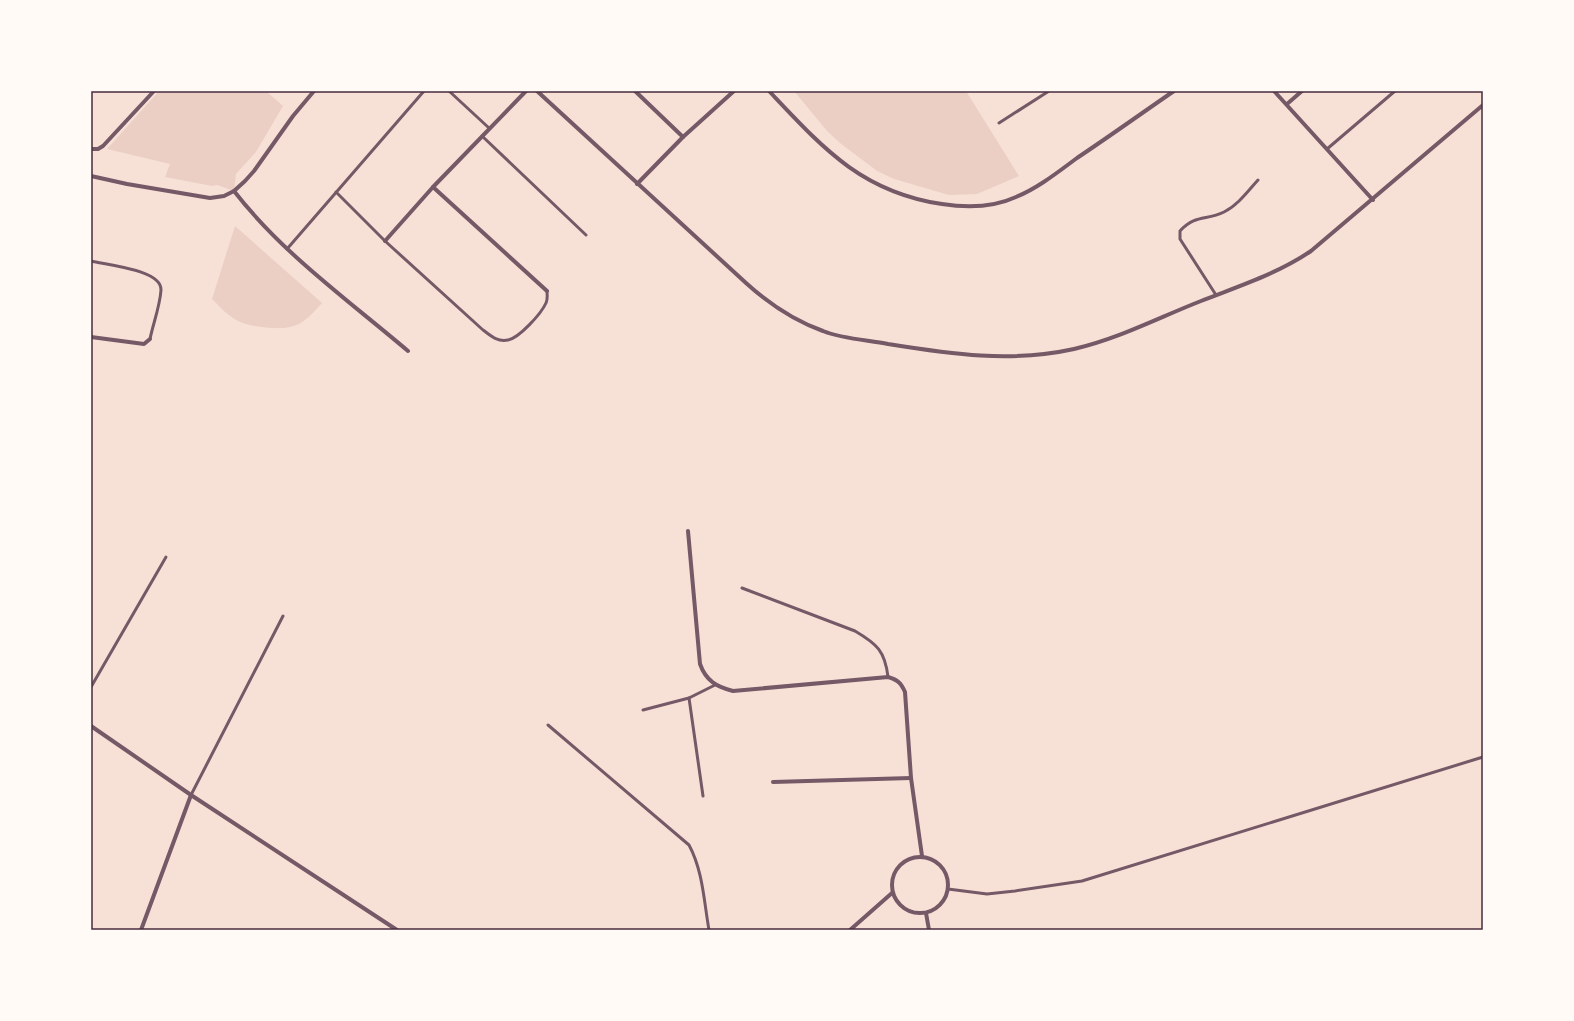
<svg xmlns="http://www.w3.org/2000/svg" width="1574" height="1021" viewBox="0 0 1574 1021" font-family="'Open Sans',sans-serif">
<rect width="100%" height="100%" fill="#f7e1d7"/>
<!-- green -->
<g fill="#ebcfc5">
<path d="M 159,91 L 266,91 L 283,106 L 256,152 L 236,174 L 234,191 L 217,185 L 212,186 L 165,177 L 170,164 L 107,149 Z"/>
<path d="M 794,91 L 966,91 L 1019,176 L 977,194 L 949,195 L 894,179 L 877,171 L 840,143 L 827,131 Z"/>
<path d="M 235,226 L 322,303 C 314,312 303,325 290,327 C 278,330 250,327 238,321 C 228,316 220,307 212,299 Z"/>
</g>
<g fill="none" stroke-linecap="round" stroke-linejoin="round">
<!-- service -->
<g stroke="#755966" stroke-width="3">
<path d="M 449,91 L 489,128"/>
<path d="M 999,123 L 1049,91"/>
<path d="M 482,136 L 586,235"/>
<path d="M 1327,149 L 1395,91"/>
<path d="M 336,192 L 385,241 L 483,330 C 491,336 497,342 508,340 C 519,338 541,314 546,303 C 548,299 547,295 547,291"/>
<path d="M 287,249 L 424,91"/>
<path d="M 91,261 C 107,265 162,270 161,290 C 160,306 153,324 150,339"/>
<path d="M 1216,295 L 1180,239 L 1180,231 C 1196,214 1206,221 1224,212 C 1238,205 1248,191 1258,180"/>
<path d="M 742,588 L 855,631 C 877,644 885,651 888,677"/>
<path d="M 91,687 L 166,557"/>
<path d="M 689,698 L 703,796"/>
<path d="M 643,710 L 689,698 L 715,685"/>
<path d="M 548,725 L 689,845 C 703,871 704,902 709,930"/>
<path d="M 191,795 L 283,616"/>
<path d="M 948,889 L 987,894 L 1015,891 L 1082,881 L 1483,757"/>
</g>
<!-- minor -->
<g stroke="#755966" stroke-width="4">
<path d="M 537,91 L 746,283 C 768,303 795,321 823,331 C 843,339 867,340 888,344 C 950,354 1011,363 1074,349 C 1118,339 1160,317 1201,301 C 1239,286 1277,274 1311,251 L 1483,105"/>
<path d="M 635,91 L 683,137"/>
<path d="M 769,91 C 822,147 861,192 942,204 C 967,208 992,208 1016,197 C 1038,188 1058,172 1077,158 C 1110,136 1142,113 1174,91"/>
<path d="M 1274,91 L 1373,200"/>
<path d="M 1287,104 L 1302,91"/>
<path d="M 91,149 L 98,149 L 103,146 L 154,91"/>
<path d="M 91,176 L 127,184 L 210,198 L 224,196 L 234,191 L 245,181 L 254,171 L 293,116 L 314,91"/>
<path d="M 637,184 L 683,137 L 734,91"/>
<path d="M 433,187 L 547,291"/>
<path d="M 234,191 C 282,253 348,300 408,351"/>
<path d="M 385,241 L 433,187 L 526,91"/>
<path d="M 91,337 L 144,344 L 150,339"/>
<path d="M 688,531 L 700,664 C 706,681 717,687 733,691 L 888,677 C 898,680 901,683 905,692 L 911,778 L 922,856"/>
<path d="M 91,726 L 191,795 L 397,930"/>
<path d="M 773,782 L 911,778"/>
<circle cx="920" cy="885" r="28"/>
<path d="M 926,913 L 929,930"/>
<path d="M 141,930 L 191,795"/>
<path d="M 850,930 L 892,893"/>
</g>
</g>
<!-- border -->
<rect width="1574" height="1021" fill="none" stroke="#fffaf5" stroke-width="184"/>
<rect x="92" y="92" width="1390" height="837" fill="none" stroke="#4a2c40" stroke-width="1.5"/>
</svg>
